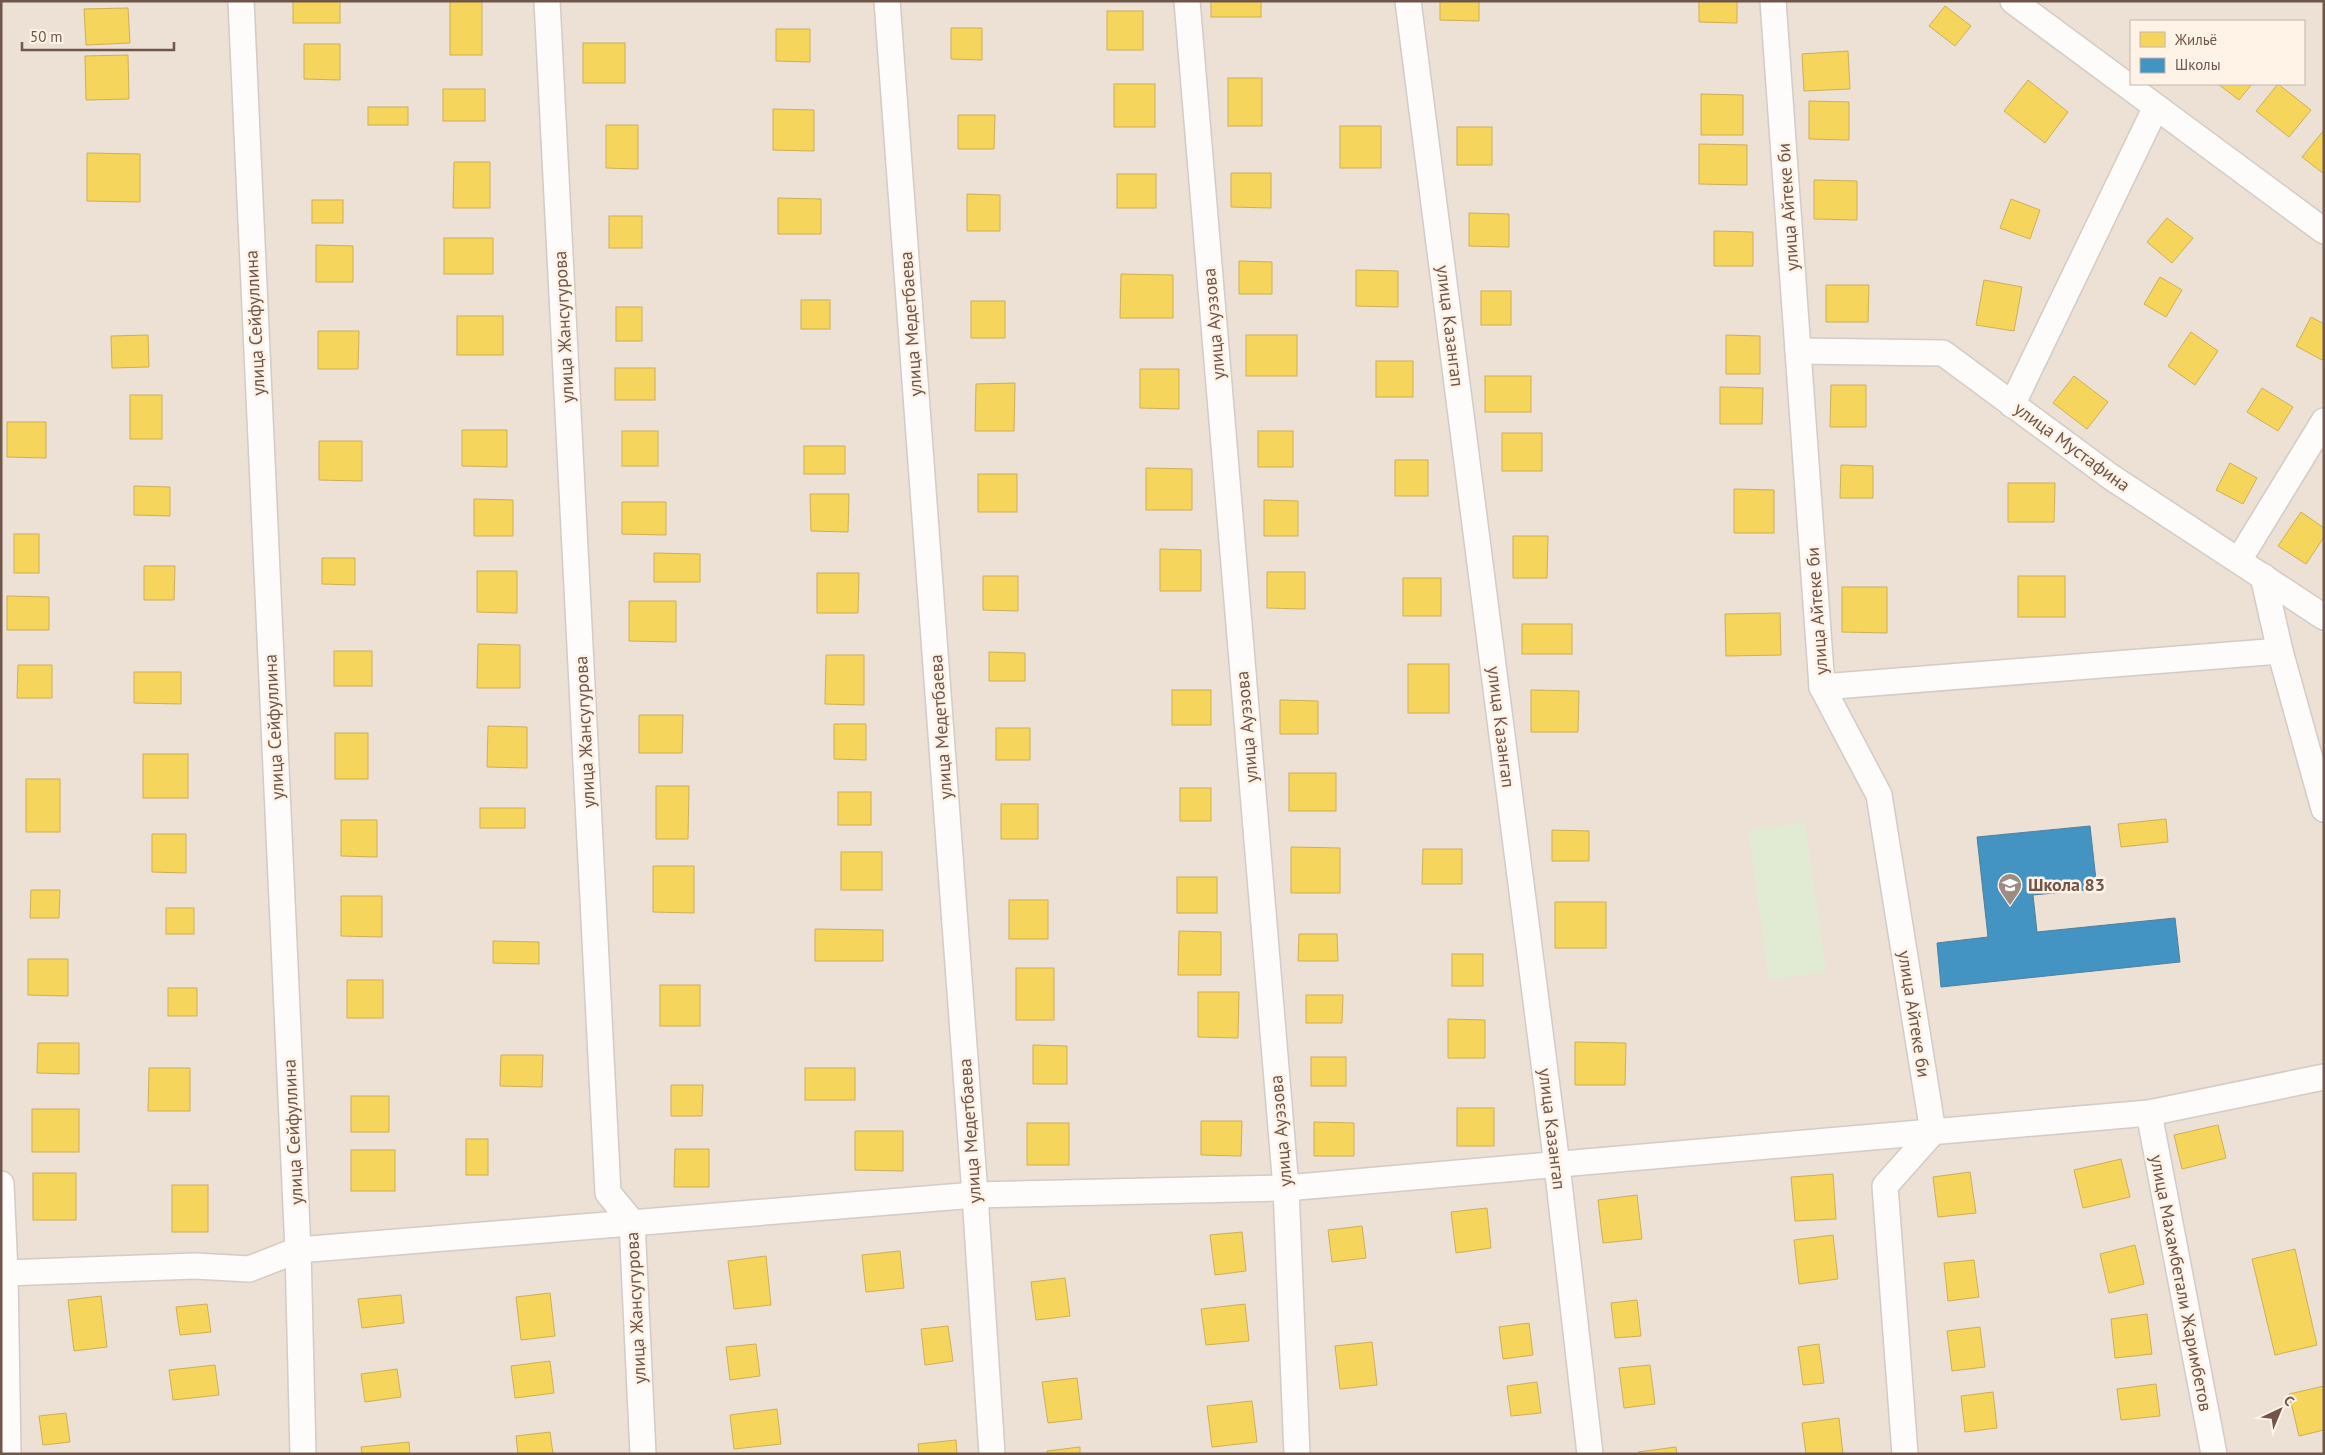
<svg xmlns="http://www.w3.org/2000/svg" width="2325" height="1455" viewBox="0 0 2325 1455" font-family="'PT Sans',sans-serif">
<rect width="100%" height="100%" fill="#f4eee7"/>
<!-- residential -->
<path fill="#ede0d4" fill-rule="evenodd" d="M 1,1 L 2324,1 L 2324,1454 L 1,1454 ZM 2131,21 L 2304,21 L 2304,84 L 2131,84 Z"/>
<!-- grass -->
<path fill="#e1ead2" d="M 1805,822 L 1826,972 L 1769,980 L 1748,830 Z"/>
<!-- homes -->
<g fill="#f6d55c" stroke="#ceaf57">
<rect x="293" y="1" width="47" height="22"/>
<rect x="450" y="1" width="32" height="54"/>
<rect x="1211" y="1" width="50" height="16"/>
<path d="M 1440,1 L 1479,1 L 1479,21 L 1440,20 Z"/>
<path d="M 1699,1 L 1737,1 L 1737,23 L 1699,22 Z"/>
<path d="M 1945,6 L 1971,26 L 1955,46 L 1929,26 Z"/>
<path d="M 128,8 L 130,43 L 86,45 L 84,9 Z"/>
<rect x="1107" y="11" width="36" height="39"/>
<path d="M 951,28 L 982,28 L 982,60 L 951,59 Z"/>
<path d="M 776,29 L 810,29 L 810,62 L 776,61 Z"/>
<rect x="583" y="43" width="42" height="40"/>
<path d="M 304,44 L 340,44 L 340,80 L 304,79 Z"/>
<path d="M 1848,51 L 1850,89 L 1804,91 L 1802,54 Z"/>
<path d="M 128,55 L 129,99 L 86,100 L 85,56 Z"/>
<rect x="1228" y="78" width="34" height="48"/>
<path d="M 2028,80 L 2068,112 L 2045,143 L 2004,111 Z"/>
<rect x="1114" y="84" width="41" height="43"/>
<path d="M 2218,84 L 2252,84 L 2239,100 Z"/>
<path d="M 2278,84 L 2311,110 L 2289,137 L 2256,111 Z"/>
<rect x="443" y="89" width="42" height="32"/>
<path d="M 1701,94 L 1743,95 L 1743,135 L 1701,135 Z"/>
<path d="M 1809,101 L 1849,102 L 1849,140 L 1809,139 Z"/>
<rect x="368" y="107" width="40" height="18"/>
<path d="M 773,109 L 814,110 L 814,151 L 773,150 Z"/>
<path d="M 958,115 L 995,115 L 994,149 L 958,149 Z"/>
<path d="M 606,125 L 638,125 L 638,169 L 606,168 Z"/>
<rect x="1340" y="126" width="41" height="42"/>
<rect x="1457" y="127" width="35" height="38"/>
<path d="M 2324,130 L 2324,174 L 2302,157 Z"/>
<path d="M 1699,144 L 1747,145 L 1747,185 L 1699,184 Z"/>
<path d="M 87,153 L 140,154 L 140,202 L 87,201 Z"/>
<path d="M 454,162 L 490,162 L 490,208 L 453,208 Z"/>
<path d="M 1231,173 L 1271,173 L 1271,208 L 1231,207 Z"/>
<rect x="1117" y="174" width="39" height="34"/>
<path d="M 1814,180 L 1857,181 L 1857,220 L 1814,219 Z"/>
<path d="M 967,194 L 1000,195 L 1000,231 L 967,231 Z"/>
<path d="M 778,198 L 821,199 L 821,234 L 778,234 Z"/>
<path d="M 2011,199 L 2040,210 L 2030,239 L 2000,228 Z"/>
<rect x="312" y="200" width="31" height="23"/>
<path d="M 1469,213 L 1509,214 L 1509,247 L 1469,246 Z"/>
<rect x="609" y="216" width="33" height="32"/>
<path d="M 2167,218 L 2193,238 L 2172,263 L 2147,242 Z"/>
<path d="M 1714,231 L 1753,232 L 1753,266 L 1714,266 Z"/>
<rect x="444" y="238" width="49" height="36"/>
<path d="M 316,245 L 353,246 L 353,282 L 316,282 Z"/>
<path d="M 1239,261 L 1272,262 L 1272,294 L 1239,294 Z"/>
<path d="M 1356,270 L 1398,271 L 1398,307 L 1356,306 Z"/>
<path d="M 1121,274 L 1173,275 L 1173,318 L 1120,318 Z"/>
<path d="M 2160,277 L 2182,290 L 2166,317 L 2144,304 Z"/>
<path d="M 1984,280 L 2022,287 L 2014,331 L 1976,325 Z"/>
<path d="M 1826,285 L 1869,285 L 1868,322 L 1826,322 Z"/>
<rect x="1481" y="291" width="30" height="34"/>
<rect x="801" y="300" width="29" height="29"/>
<rect x="971" y="301" width="34" height="37"/>
<rect x="616" y="307" width="26" height="34"/>
<rect x="457" y="316" width="46" height="39"/>
<path d="M 2311,317 L 2324,324 L 2324,357 L 2322,360 L 2296,346 Z"/>
<path d="M 318,331 L 359,331 L 358,369 L 318,369 Z"/>
<path d="M 2191,332 L 2218,351 L 2195,385 L 2168,366 Z"/>
<path d="M 148,335 L 149,367 L 112,368 L 111,336 Z"/>
<rect x="1246" y="335" width="51" height="41"/>
<path d="M 1726,335 L 1760,336 L 1760,374 L 1726,374 Z"/>
<rect x="1376" y="361" width="37" height="36"/>
<rect x="615" y="368" width="40" height="32"/>
<path d="M 1140,369 L 1179,369 L 1179,409 L 1140,408 Z"/>
<rect x="1485" y="376" width="46" height="36"/>
<path d="M 2074,376 L 2108,402 L 2087,429 L 2053,403 Z"/>
<path d="M 1015,383 L 1014,431 L 975,431 L 976,384 Z"/>
<path d="M 1831,385 L 1866,385 L 1866,427 L 1830,427 Z"/>
<path d="M 1720,387 L 1763,388 L 1762,424 L 1720,424 Z"/>
<path d="M 2262,388 L 2293,407 L 2278,431 L 2247,412 Z"/>
<rect x="130" y="395" width="32" height="44"/>
<path d="M 7,422 L 46,422 L 46,458 L 7,457 Z"/>
<path d="M 462,430 L 507,430 L 507,467 L 462,466 Z"/>
<rect x="622" y="431" width="36" height="35"/>
<rect x="1258" y="431" width="35" height="36"/>
<rect x="1502" y="433" width="40" height="38"/>
<path d="M 319,441 L 362,441 L 362,481 L 319,480 Z"/>
<rect x="804" y="446" width="41" height="28"/>
<rect x="1395" y="460" width="33" height="36"/>
<path d="M 2230,463 L 2257,478 L 2243,504 L 2216,490 Z"/>
<path d="M 1841,465 L 1873,466 L 1873,498 L 1840,498 Z"/>
<path d="M 1146,468 L 1192,469 L 1192,510 L 1146,510 Z"/>
<rect x="978" y="474" width="39" height="38"/>
<path d="M 2008,483 L 2055,483 L 2054,522 L 2008,522 Z"/>
<path d="M 134,486 L 170,487 L 170,516 L 134,515 Z"/>
<path d="M 1734,489 L 1774,490 L 1774,533 L 1734,533 Z"/>
<path d="M 810,494 L 849,494 L 848,532 L 811,531 Z"/>
<path d="M 474,499 L 513,500 L 513,536 L 474,536 Z"/>
<path d="M 1264,500 L 1298,501 L 1298,536 L 1264,536 Z"/>
<path d="M 622,502 L 666,502 L 666,535 L 622,534 Z"/>
<path d="M 2301,512 L 2324,528 L 2324,537 L 2306,564 L 2278,546 Z"/>
<rect x="14" y="534" width="25" height="39"/>
<path d="M 1513,536 L 1548,536 L 1547,578 L 1513,578 Z"/>
<path d="M 1160,549 L 1201,550 L 1201,591 L 1160,591 Z"/>
<path d="M 654,553 L 700,554 L 700,582 L 654,582 Z"/>
<path d="M 322,558 L 355,558 L 355,585 L 322,584 Z"/>
<path d="M 144,566 L 175,566 L 174,600 L 144,600 Z"/>
<path d="M 477,571 L 517,571 L 517,613 L 477,612 Z"/>
<path d="M 1267,572 L 1305,572 L 1305,609 L 1267,608 Z"/>
<path d="M 817,573 L 859,573 L 858,613 L 817,613 Z"/>
<path d="M 983,576 L 1018,576 L 1018,611 L 983,610 Z"/>
<rect x="2018" y="576" width="47" height="41"/>
<rect x="1403" y="578" width="38" height="38"/>
<path d="M 1842,587 L 1887,587 L 1887,633 L 1842,632 Z"/>
<path d="M 7,596 L 49,597 L 49,630 L 7,630 Z"/>
<path d="M 629,601 L 676,601 L 676,642 L 629,641 Z"/>
<path d="M 1780,613 L 1781,655 L 1726,656 L 1725,614 Z"/>
<rect x="1522" y="624" width="50" height="30"/>
<path d="M 478,644 L 520,645 L 520,688 L 477,688 Z"/>
<rect x="334" y="651" width="38" height="35"/>
<path d="M 989,652 L 1025,653 L 1025,681 L 989,681 Z"/>
<path d="M 826,655 L 864,655 L 864,705 L 825,704 Z"/>
<rect x="1408" y="664" width="41" height="49"/>
<path d="M 18,665 L 52,665 L 52,698 L 17,698 Z"/>
<path d="M 134,672 L 181,672 L 181,704 L 134,703 Z"/>
<rect x="1172" y="690" width="39" height="35"/>
<path d="M 1531,690 L 1579,691 L 1578,732 L 1531,732 Z"/>
<path d="M 1280,700 L 1318,701 L 1318,734 L 1280,734 Z"/>
<path d="M 639,715 L 683,715 L 682,753 L 639,753 Z"/>
<path d="M 834,724 L 866,724 L 866,760 L 834,759 Z"/>
<path d="M 488,726 L 527,727 L 527,768 L 487,767 Z"/>
<rect x="996" y="728" width="34" height="32"/>
<rect x="335" y="733" width="33" height="46"/>
<rect x="143" y="754" width="45" height="44"/>
<rect x="1289" y="773" width="47" height="38"/>
<rect x="26" y="779" width="34" height="53"/>
<path d="M 656,786 L 689,786 L 688,839 L 656,839 Z"/>
<rect x="1180" y="788" width="31" height="33"/>
<rect x="838" y="792" width="33" height="33"/>
<rect x="1001" y="804" width="37" height="35"/>
<rect x="480" y="808" width="45" height="20"/>
<path d="M 2166,819 L 2168,842 L 2121,847 L 2118,824 Z"/>
<path d="M 341,820 L 377,820 L 377,857 L 341,856 Z"/>
<path d="M 1552,830 L 1589,831 L 1589,861 L 1552,861 Z"/>
<path d="M 152,834 L 186,834 L 186,873 L 152,872 Z"/>
<path d="M 1291,847 L 1340,848 L 1340,893 L 1291,893 Z"/>
<path d="M 1423,849 L 1462,849 L 1462,884 L 1422,884 Z"/>
<rect x="841" y="852" width="41" height="38"/>
<path d="M 653,866 L 694,866 L 694,913 L 653,912 Z"/>
<rect x="1177" y="877" width="40" height="36"/>
<path d="M 31,890 L 60,890 L 59,918 L 30,918 Z"/>
<path d="M 341,896 L 382,896 L 382,937 L 341,936 Z"/>
<rect x="1009" y="900" width="39" height="39"/>
<rect x="1555" y="902" width="51" height="46"/>
<rect x="166" y="908" width="28" height="26"/>
<path d="M 815,929 L 883,930 L 883,961 L 815,961 Z"/>
<path d="M 1179,931 L 1221,932 L 1221,975 L 1178,975 Z"/>
<path d="M 1299,934 L 1337,934 L 1338,961 L 1298,961 Z"/>
<path d="M 493,941 L 539,942 L 539,964 L 493,963 Z"/>
<rect x="1452" y="954" width="31" height="32"/>
<path d="M 28,959 L 68,959 L 68,996 L 28,995 Z"/>
<rect x="1016" y="968" width="38" height="52"/>
<rect x="347" y="980" width="36" height="38"/>
<rect x="660" y="985" width="40" height="41"/>
<rect x="168" y="988" width="29" height="28"/>
<path d="M 1198,992 L 1239,992 L 1238,1038 L 1198,1037 Z"/>
<path d="M 1306,995 L 1343,995 L 1342,1023 L 1306,1023 Z"/>
<path d="M 1448,1019 L 1485,1020 L 1485,1058 L 1448,1058 Z"/>
<path d="M 1575,1042 L 1626,1043 L 1625,1085 L 1575,1085 Z"/>
<path d="M 38,1043 L 79,1043 L 79,1074 L 37,1073 Z"/>
<path d="M 1033,1045 L 1067,1046 L 1067,1084 L 1033,1084 Z"/>
<path d="M 501,1055 L 543,1055 L 542,1087 L 500,1086 Z"/>
<rect x="1311" y="1057" width="35" height="29"/>
<path d="M 149,1068 L 190,1068 L 190,1111 L 148,1111 Z"/>
<rect x="805" y="1068" width="50" height="32"/>
<path d="M 671,1085 L 703,1085 L 702,1116 L 671,1116 Z"/>
<rect x="351" y="1096" width="38" height="36"/>
<rect x="1457" y="1108" width="37" height="38"/>
<rect x="32" y="1109" width="47" height="43"/>
<path d="M 1201,1121 L 1242,1121 L 1241,1156 L 1201,1155 Z"/>
<path d="M 1314,1122 L 1354,1123 L 1354,1156 L 1314,1156 Z"/>
<rect x="1027" y="1123" width="42" height="42"/>
<path d="M 2218,1125 L 2226,1158 L 2182,1169 L 2174,1135 Z"/>
<path d="M 855,1131 L 903,1131 L 903,1171 L 855,1170 Z"/>
<rect x="466" y="1139" width="22" height="36"/>
<path d="M 675,1149 L 709,1149 L 709,1187 L 674,1187 Z"/>
<rect x="351" y="1150" width="44" height="41"/>
<path d="M 2121,1159 L 2130,1197 L 2083,1208 L 2074,1170 Z"/>
<path d="M 1970,1172 L 1976,1213 L 1938,1217 L 1933,1177 Z"/>
<rect x="33" y="1173" width="43" height="47"/>
<path d="M 1833,1174 L 1836,1219 L 1795,1221 L 1791,1177 Z"/>
<rect x="172" y="1185" width="36" height="47"/>
<path d="M 1637,1195 L 1642,1239 L 1603,1243 L 1598,1200 Z"/>
<path d="M 1487,1208 L 1491,1248 L 1456,1253 L 1451,1212 Z"/>
<path d="M 1362,1226 L 1366,1258 L 1332,1262 L 1328,1230 Z"/>
<path d="M 1242,1232 L 1246,1271 L 1215,1275 L 1210,1235 Z"/>
<path d="M 1833,1235 L 1838,1279 L 1799,1284 L 1794,1240 Z"/>
<path d="M 2135,1245 L 2144,1284 L 2109,1293 L 2100,1254 Z"/>
<path d="M 2295,1249 L 2317,1345 L 2275,1355 L 2252,1259 Z"/>
<path d="M 900,1251 L 904,1288 L 866,1292 L 862,1255 Z"/>
<path d="M 766,1256 L 771,1305 L 734,1309 L 728,1261 Z"/>
<path d="M 1974,1260 L 1979,1297 L 1948,1301 L 1944,1263 Z"/>
<path d="M 1065,1278 L 1070,1316 L 1036,1320 L 1031,1282 Z"/>
<path d="M 550,1293 L 555,1336 L 521,1340 L 516,1297 Z"/>
<path d="M 401,1295 L 404,1323 L 362,1328 L 358,1299 Z"/>
<path d="M 101,1296 L 107,1347 L 74,1351 L 68,1300 Z"/>
<path d="M 1637,1300 L 1641,1336 L 1615,1338 L 1611,1303 Z"/>
<path d="M 207,1304 L 211,1332 L 180,1335 L 176,1307 Z"/>
<path d="M 1245,1304 L 1249,1341 L 1206,1345 L 1201,1309 Z"/>
<path d="M 2147,1314 L 2152,1354 L 2115,1358 L 2111,1319 Z"/>
<path d="M 1529,1323 L 1533,1355 L 1503,1359 L 1499,1327 Z"/>
<path d="M 948,1326 L 953,1361 L 925,1365 L 921,1329 Z"/>
<path d="M 1980,1327 L 1985,1367 L 1952,1371 L 1947,1331 Z"/>
<path d="M 1372,1342 L 1377,1385 L 1340,1389 L 1335,1346 Z"/>
<path d="M 756,1344 L 760,1376 L 730,1380 L 726,1347 Z"/>
<path d="M 1819,1344 L 1824,1383 L 1803,1385 L 1798,1347 Z"/>
<path d="M 550,1361 L 554,1393 L 515,1398 L 511,1366 Z"/>
<path d="M 215,1365 L 219,1395 L 173,1400 L 169,1370 Z"/>
<path d="M 1650,1365 L 1655,1404 L 1624,1408 L 1619,1368 Z"/>
<path d="M 397,1369 L 401,1397 L 365,1402 L 361,1374 Z"/>
<path d="M 1077,1378 L 1082,1419 L 1048,1423 L 1042,1382 Z"/>
<path d="M 1537,1382 L 1541,1413 L 1511,1416 L 1507,1386 Z"/>
<path d="M 2156,1384 L 2160,1416 L 2121,1420 L 2117,1389 Z"/>
<path d="M 2324,1386 L 2324,1430 L 2299,1436 L 2289,1394 Z"/>
<path d="M 1993,1392 L 1997,1428 L 1965,1432 L 1961,1396 Z"/>
<path d="M 1252,1401 L 1257,1442 L 1212,1447 L 1207,1406 Z"/>
<path d="M 777,1409 L 781,1444 L 734,1449 L 730,1415 Z"/>
<path d="M 66,1413 L 70,1442 L 43,1445 L 39,1416 Z"/>
<path d="M 1839,1418 L 1843,1454 L 1806,1454 L 1802,1423 Z"/>
<path d="M 550,1432 L 553,1454 L 518,1454 L 516,1436 Z"/>
<path d="M 956,1440 L 957,1454 L 919,1454 L 918,1444 Z"/>
<path d="M 409,1442 L 410,1454 L 362,1454 L 361,1447 Z"/>
<path d="M 1080,1447 L 1080,1454 L 1047,1454 L 1047,1451 Z"/>
<path d="M 1676,1447 L 1677,1454 L 1639,1454 L 1638,1452 Z"/>
</g>
<!-- schools -->
<path fill="#4393c3" stroke="#50809f" d="M 2090,826 L 2097,889 L 2033,895 L 2037,932 L 2175,918 L 2180,962 L 1941,987 L 1937,943 L 1988,937 L 1977,837 Z"/>
<g fill="none" stroke-linecap="round" stroke-linejoin="round">
<!-- minor casing -->
<g stroke="#d3cbc5" stroke-width="28">
<g id="minor">
<path d="M 241,1 L 298,1250 L 303,1454"/>
<path d="M 547,1 L 608,1193 L 632,1222 L 643,1454"/>
<path d="M 887,1 L 975,1195 L 992,1454"/>
<path d="M 1187,1 L 1286,1188 L 1297,1454"/>
<path d="M 1408,1 L 1557,1165 L 1590,1454"/>
<path d="M 1773,1 L 1822,687 L 1879,795 L 1933,1132 L 1885,1186 L 1905,1454"/>
<path d="M 2013,1 L 2324,231"/>
<path d="M 1798,351 L 1943,353 L 2111,477 L 2324,617"/>
<path d="M 2012,405 L 2156,107"/>
<path d="M 2239,560 L 2324,421"/>
<path d="M 2263,576 L 2280,651 L 2324,809"/>
<path d="M 1822,687 L 2280,651"/>
<path d="M 2149,1113 L 2214,1454"/>
<path d="M 1,1184 L 5,1273 L 8,1454"/>
<path d="M 5,1273 L 195,1266 L 249,1269 L 298,1250 L 975,1195 L 1286,1188 L 2149,1113 L 2324,1077"/>
</g>
</g>
<!-- minor -->
<use href="#minor" stroke="#fdfcfb" stroke-width="25"/>
</g>
<!-- icons -->
<defs>
<g id="school-pin" transform="scale(1.25)"><path d="M0 17L-7.5 6A9.5 9.5 0 1 1 7.5 6Z" fill="#9e8b81" stroke="#fef3e6"/><path d="M0-5L7-2L0 1L-7-2ZM-4 1L0 2.5L4 1V4Q0 6-4 4Z" fill="#fff"/></g>
</defs>
<g fill-rule="evenodd">
<use href="#school-pin" x="2010" y="885"/>
</g>
<g text-anchor="middle" stroke-width="5" stroke-linejoin="round" paint-order="stroke">
<!-- street labels -->
<g font-size="18" fill="#6f554a" stroke="#fef3e6">
<text transform="translate(1788 207) rotate(-94)" y="6">улица Айтеке би</text>
<text transform="translate(255 323) rotate(-93)" y="6">улица Сейфуллина</text>
<text transform="translate(911 324) rotate(-94)" y="6">улица Медетбаева</text>
<text transform="translate(1214 324) rotate(-95)" y="6">улица Ауэзова</text>
<text transform="translate(1450 326) rotate(83)" y="6">улица Казангап</text>
<text transform="translate(564 327) rotate(-93)" y="6">улица Жансугурова</text>
<text transform="translate(2072 447) rotate(36)" y="6">улица Мустафина</text>
<text transform="translate(1817 611) rotate(-94)" y="6">улица Айтеке би</text>
<text transform="translate(274 727) rotate(-93)" y="6">улица Сейфуллина</text>
<text transform="translate(941 727) rotate(-94)" y="6">улица Медетбаева</text>
<text transform="translate(1247 727) rotate(-95)" y="6">улица Ауэзова</text>
<text transform="translate(1501 727) rotate(83)" y="6">улица Казангап</text>
<text transform="translate(585 732) rotate(-93)" y="6">улица Жансугурова</text>
<text transform="translate(1914 1014) rotate(81)" y="6">улица Айтеке би</text>
<text transform="translate(1552 1129) rotate(83)" y="6">улица Казангап</text>
<text transform="translate(970 1131) rotate(-94)" y="6">улица Медетбаева</text>
<text transform="translate(1281 1131) rotate(-95)" y="6">улица Ауэзова</text>
<text transform="translate(293 1132) rotate(-93)" y="6">улица Сейфуллина</text>
<text transform="translate(2181 1283) rotate(79)" y="6">улица Махамбетали Жаримбетов</text>
<text transform="translate(636 1308) rotate(-93)" y="6">улица Жансугурова</text>
</g>
<!-- poi labels -->
<g font-size="18" font-weight="bold" fill="#6f554a" stroke="#fef3e6" text-anchor="start">
<text x="2028" y="891">Школа 83</text>
</g>
</g>
<!-- border -->
<rect width="2325" height="1455" fill="none" stroke="#6f554a" stroke-width="5"/>
<!-- legend -->
<rect x="2130" y="20" width="175" height="65" fill="#fef3e6" stroke="#c5b4a8"/>
<rect x="2140" y="32" width="25" height="15" fill="#f6d55c" stroke="#c5b4a8"/>
<text x="2175" y="45" font-size="15" fill="#6f554a">Жильё</text>
<rect x="2140" y="58" width="25" height="15" fill="#4393c3" stroke="#c5b4a8"/>
<text x="2175" y="70" font-size="15" fill="#6f554a">Школы</text>
<!-- north arrow -->
<g transform="translate(2280 1410) rotate(44)" stroke="#fef3e6" stroke-width="4" paint-order="stroke">
<path d="M0-4L9 19L0 12L-9 19Z" fill="#6f554a"/>
<text y="-8" font-size="14" font-weight="bold" text-anchor="middle" fill="#6f554a">С</text>
</g>
<!-- scale -->
<path d="M22 42v8h152v-8" fill="none" stroke="#6f554a" stroke-width="2.5"/>
<text x="30" y="42" font-size="15" fill="#6f554a" stroke="#fef3e6" stroke-width="4" paint-order="stroke">50 m</text>
</svg>
